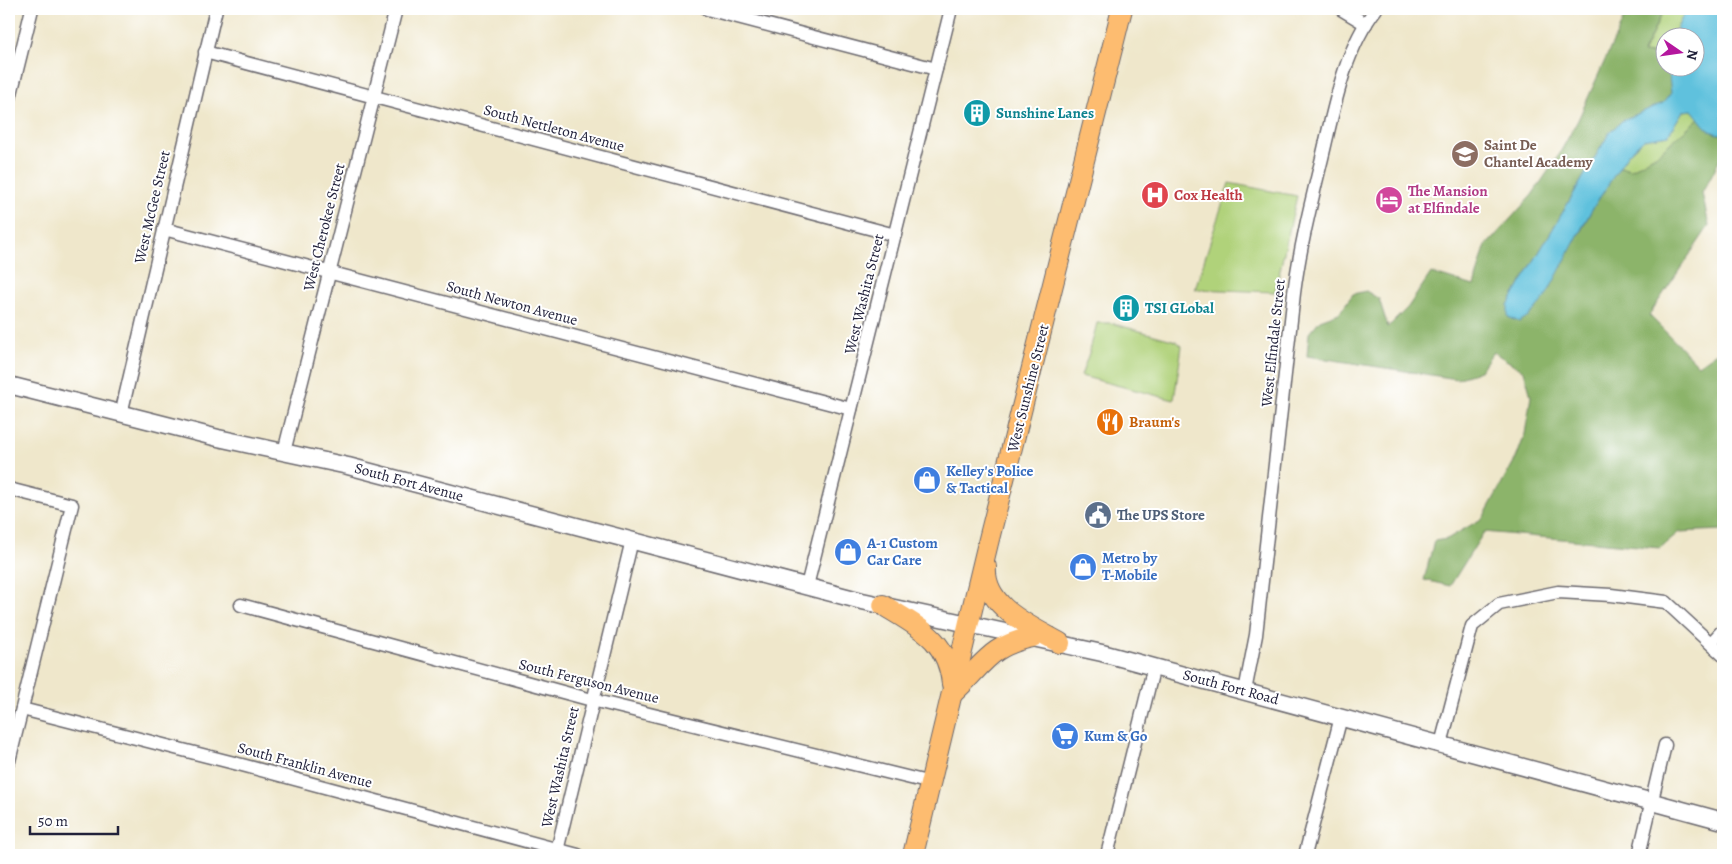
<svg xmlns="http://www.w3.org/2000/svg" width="1732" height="864" viewBox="0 0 1732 864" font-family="Alegreya,serif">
<rect width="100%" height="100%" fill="#fff"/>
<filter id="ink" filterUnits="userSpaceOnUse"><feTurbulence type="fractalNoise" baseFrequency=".02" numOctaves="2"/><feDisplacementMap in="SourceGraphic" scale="10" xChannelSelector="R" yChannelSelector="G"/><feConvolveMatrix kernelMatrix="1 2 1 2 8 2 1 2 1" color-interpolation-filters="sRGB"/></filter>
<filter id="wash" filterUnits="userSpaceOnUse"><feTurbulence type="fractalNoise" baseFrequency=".0096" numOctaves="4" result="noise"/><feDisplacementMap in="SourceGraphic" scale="20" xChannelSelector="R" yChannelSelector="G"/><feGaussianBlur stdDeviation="1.12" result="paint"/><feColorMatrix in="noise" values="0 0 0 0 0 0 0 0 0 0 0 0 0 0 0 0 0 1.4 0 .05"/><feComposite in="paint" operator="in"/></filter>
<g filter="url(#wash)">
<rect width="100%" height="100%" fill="#efe7cb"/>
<!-- green -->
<g fill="#b0d27a" stroke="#697a5a">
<path d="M 1664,9 L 1686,9 L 1673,37 L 1664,38 L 1664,55 L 1643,54 Z"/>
<path d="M 1692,110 L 1699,118 L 1659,153 L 1631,169 L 1619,167 L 1628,154 L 1644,139 L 1668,135 L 1683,111 Z"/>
<path d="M 1229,183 L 1297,196 L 1275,292 L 1195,289 Z"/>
<path d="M 1097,323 L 1111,323 L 1176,341 L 1182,346 L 1174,400 L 1081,376 L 1090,350 Z"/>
</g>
<!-- forest -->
<path fill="#8cb46a" stroke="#576b52" d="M 1628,9 L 1664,9 L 1643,53 L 1664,55 L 1664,68 L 1668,68 L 1671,84 L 1671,93 L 1664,103 L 1623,120 L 1610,132 L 1508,305 L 1580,233 L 1591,211 L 1619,167 L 1631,169 L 1659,153 L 1699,118 C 1705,127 1711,135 1723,134 L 1723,154 L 1702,193 L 1709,226 L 1649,315 L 1698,365 L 1715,353 L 1723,352 L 1723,530 L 1679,532 L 1660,548 L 1484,532 L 1450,586 L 1424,580 L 1434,541 L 1447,539 L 1483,518 L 1517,456 L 1525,434 L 1531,396 L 1524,371 L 1493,352 L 1480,371 L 1457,379 L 1307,356 L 1309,333 L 1320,320 L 1339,313 L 1353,294 L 1366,291 L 1379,299 L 1388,327 L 1408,307 L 1431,273 L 1474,286 L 1485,247 L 1532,195 L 1557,158 L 1578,120 Z"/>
<!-- water -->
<path fill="#5fc1dd" stroke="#40728c" d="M 1686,9 L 1723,9 L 1723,134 C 1707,135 1701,120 1692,110 L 1683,111 L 1668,135 L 1644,139 L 1628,154 L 1591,211 L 1545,298 L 1530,315 L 1519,322 L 1508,317 L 1508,305 L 1610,132 L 1623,120 L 1663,103 L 1671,93 L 1668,68 L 1694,68 L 1694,38 L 1673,37 Z"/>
</g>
<g filter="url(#ink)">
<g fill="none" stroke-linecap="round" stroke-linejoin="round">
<!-- minor casing -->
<g stroke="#6a676d" stroke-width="15">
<g id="minor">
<path d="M 707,9 L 936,69"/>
<path d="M 1341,9 L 1366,24"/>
<path d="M 205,52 L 895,235"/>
<path d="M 9,102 L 32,9"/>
<path d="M 164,229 L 851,409"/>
<path d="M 121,414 L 216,9"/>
<path d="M 284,452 L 396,9"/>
<path d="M 9,489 L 72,505 L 9,761"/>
<path d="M 807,586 L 951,9"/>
<path d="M 241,605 L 592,700 L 931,783"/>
<path d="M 1711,643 L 1723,630"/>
<path d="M 1245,691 L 1256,635 L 1294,293 C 1300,247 1311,203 1322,158 C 1334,108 1344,50 1376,9"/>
<path d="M 22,709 L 242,765 L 578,855"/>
<path d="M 1441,744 L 1472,626 L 1499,604 L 1558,592 L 1611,595 L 1666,602 L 1723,655"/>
<path d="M 556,855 L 632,540"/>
<path d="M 1107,855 L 1154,666"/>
<path d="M 1305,855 L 1341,717"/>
<path d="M 1639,855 L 1665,745"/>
</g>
</g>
<!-- tertiary casing -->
<g stroke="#6a676d" stroke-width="19">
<path id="tertiary" d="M 9,385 L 218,438 L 348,466 L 862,601 L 1102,653 L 1723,821"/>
</g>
<!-- primary casing -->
<g stroke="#6a676d" stroke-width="22">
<g id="primary">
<path d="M 986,567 C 983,607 1031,626 1060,643"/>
<path d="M 883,605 C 918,627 948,639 952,684"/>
<path d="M 953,693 C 985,664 988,646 1033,637"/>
<path d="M 913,855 L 988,543 L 1122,9"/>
</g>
</g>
<!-- minor -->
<use href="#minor" stroke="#fff" stroke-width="12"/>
<!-- tertiary -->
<use href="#tertiary" stroke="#fff" stroke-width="16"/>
<!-- primary -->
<use href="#primary" stroke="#fdbc70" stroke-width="20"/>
</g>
</g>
<!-- icons -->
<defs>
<g id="building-disc" transform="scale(1.4375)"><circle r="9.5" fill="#0f9aa8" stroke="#fff"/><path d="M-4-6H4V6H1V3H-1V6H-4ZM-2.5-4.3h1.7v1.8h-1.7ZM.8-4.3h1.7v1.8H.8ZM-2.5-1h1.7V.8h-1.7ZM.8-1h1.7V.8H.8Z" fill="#fff"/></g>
<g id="school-disc" transform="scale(1.4375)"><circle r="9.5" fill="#8d6e63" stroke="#fff"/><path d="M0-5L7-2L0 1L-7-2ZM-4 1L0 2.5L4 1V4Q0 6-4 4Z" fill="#fff"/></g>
<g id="hospital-disc" transform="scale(1.4375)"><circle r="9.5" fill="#e0444e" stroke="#fff"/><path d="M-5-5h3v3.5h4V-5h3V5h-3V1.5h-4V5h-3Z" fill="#fff"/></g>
<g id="hotel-disc" transform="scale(1.4375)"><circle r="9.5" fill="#d1479c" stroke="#fff"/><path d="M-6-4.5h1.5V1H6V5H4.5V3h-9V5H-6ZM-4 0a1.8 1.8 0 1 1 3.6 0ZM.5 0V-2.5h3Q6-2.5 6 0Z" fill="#fff"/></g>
<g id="restaurant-disc" transform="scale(1.4375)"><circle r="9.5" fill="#e8710a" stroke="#fff"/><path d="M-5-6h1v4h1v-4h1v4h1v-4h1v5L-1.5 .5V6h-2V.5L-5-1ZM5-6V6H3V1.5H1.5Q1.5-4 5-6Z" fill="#fff"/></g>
<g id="shop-disc" transform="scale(1.4375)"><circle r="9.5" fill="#3f7fe0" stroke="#fff"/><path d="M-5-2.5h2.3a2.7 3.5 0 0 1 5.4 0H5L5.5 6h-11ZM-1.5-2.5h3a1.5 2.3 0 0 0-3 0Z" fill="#fff"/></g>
<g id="civic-disc" transform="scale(1.4375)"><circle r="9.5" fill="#5c6f8a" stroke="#fff"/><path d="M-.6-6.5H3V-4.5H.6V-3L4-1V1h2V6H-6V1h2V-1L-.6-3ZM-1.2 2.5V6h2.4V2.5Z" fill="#fff"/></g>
<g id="supermarket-disc" transform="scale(1.4375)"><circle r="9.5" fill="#3f7fe0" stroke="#fff"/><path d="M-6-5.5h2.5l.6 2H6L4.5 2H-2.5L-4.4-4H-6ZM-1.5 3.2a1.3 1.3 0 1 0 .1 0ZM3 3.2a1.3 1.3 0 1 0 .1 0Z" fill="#fff"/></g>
</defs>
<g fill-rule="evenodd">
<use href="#building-disc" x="977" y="113"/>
<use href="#school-disc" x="1465" y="154"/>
<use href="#hospital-disc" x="1155" y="195"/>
<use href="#hotel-disc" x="1389" y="200"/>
<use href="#building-disc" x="1126" y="308"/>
<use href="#restaurant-disc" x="1110" y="422"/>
<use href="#shop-disc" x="927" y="480"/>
<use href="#civic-disc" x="1098" y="515"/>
<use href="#shop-disc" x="848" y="552"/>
<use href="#shop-disc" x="1083" y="567"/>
<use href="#supermarket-disc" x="1065" y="736"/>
</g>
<g text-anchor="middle" stroke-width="4" stroke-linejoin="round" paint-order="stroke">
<!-- culture labels -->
<g font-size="15" font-weight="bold" fill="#0d838f" stroke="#fff" text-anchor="start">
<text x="996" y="118">Sunshine Lanes</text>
<text x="1145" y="313">TSI GLobal</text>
</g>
<!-- street labels -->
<g font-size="15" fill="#22223b" stroke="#fff">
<text transform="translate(554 128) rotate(15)" y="5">South Nettleton Avenue</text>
<text transform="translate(152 207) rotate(-77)" y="5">West McGee Street</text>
<text transform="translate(324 227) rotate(-76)" y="5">West Cherokee Street</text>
<text transform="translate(864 294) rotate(-76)" y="5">West Washita Street</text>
<text transform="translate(512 303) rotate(15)" y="5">South Newton Avenue</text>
<text transform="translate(1273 343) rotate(-84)" y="5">West Elfindale Street</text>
<text transform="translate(1028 388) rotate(-76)" y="5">West Sunshine Street</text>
<text transform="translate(409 482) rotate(15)" y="5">South Fort Avenue</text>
<text transform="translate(589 681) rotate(14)" y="5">South Ferguson Avenue</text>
<text transform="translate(1231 687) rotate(15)" y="5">South Fort Road</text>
<text transform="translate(305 765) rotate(15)" y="5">South Franklin Avenue</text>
<text transform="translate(560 767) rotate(-77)" y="5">West Washita Street</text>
</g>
<!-- education labels -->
<g font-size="15" font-weight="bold" fill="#785e54" stroke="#fff" text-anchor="start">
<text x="1484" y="150">Saint De<tspan x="1484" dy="17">Chantel Academy</tspan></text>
</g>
<!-- hotel labels -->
<g font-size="15" font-weight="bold" fill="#b23c85" stroke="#fff" text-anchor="start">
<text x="1408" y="196">The Mansion<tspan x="1408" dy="17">at Elfindale</tspan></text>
</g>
<!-- health labels -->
<g font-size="15" font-weight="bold" fill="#be3a42" stroke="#fff" text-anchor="start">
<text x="1174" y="200">Cox Health</text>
</g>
<!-- food labels -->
<g font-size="15" font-weight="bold" fill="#c56008" stroke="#fff" text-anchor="start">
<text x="1129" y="427">Braum's</text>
</g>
<!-- shop labels -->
<g font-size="15" font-weight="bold" fill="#366cbe" stroke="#fff" text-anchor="start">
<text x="946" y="476">Kelley's Police<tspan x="946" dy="17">&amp; Tactical</tspan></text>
<text x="867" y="548">A-1 Custom<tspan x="867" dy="17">Car Care</tspan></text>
<text x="1102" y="563">Metro by<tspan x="1102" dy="17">T-Mobile</tspan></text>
<text x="1084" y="741">Kum &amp; Go</text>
</g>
<!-- service labels -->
<g font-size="15" font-weight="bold" fill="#4e5e75" stroke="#fff" text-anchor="start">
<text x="1117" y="520">The UPS Store</text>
</g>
</g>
<!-- margin -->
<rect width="1732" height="864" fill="none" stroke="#fff" stroke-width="30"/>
<!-- north arrow -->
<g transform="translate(1680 52) rotate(103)"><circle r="24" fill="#ffffff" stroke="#a7a7b1"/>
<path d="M0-4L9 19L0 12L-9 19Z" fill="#b5179e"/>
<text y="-8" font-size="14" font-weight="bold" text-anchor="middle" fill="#22223b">N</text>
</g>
<!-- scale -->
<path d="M30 826v8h88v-8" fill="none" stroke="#22223b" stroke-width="2.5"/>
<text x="38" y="826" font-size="15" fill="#22223b" stroke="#ffffff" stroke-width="4" paint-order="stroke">50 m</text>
</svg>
